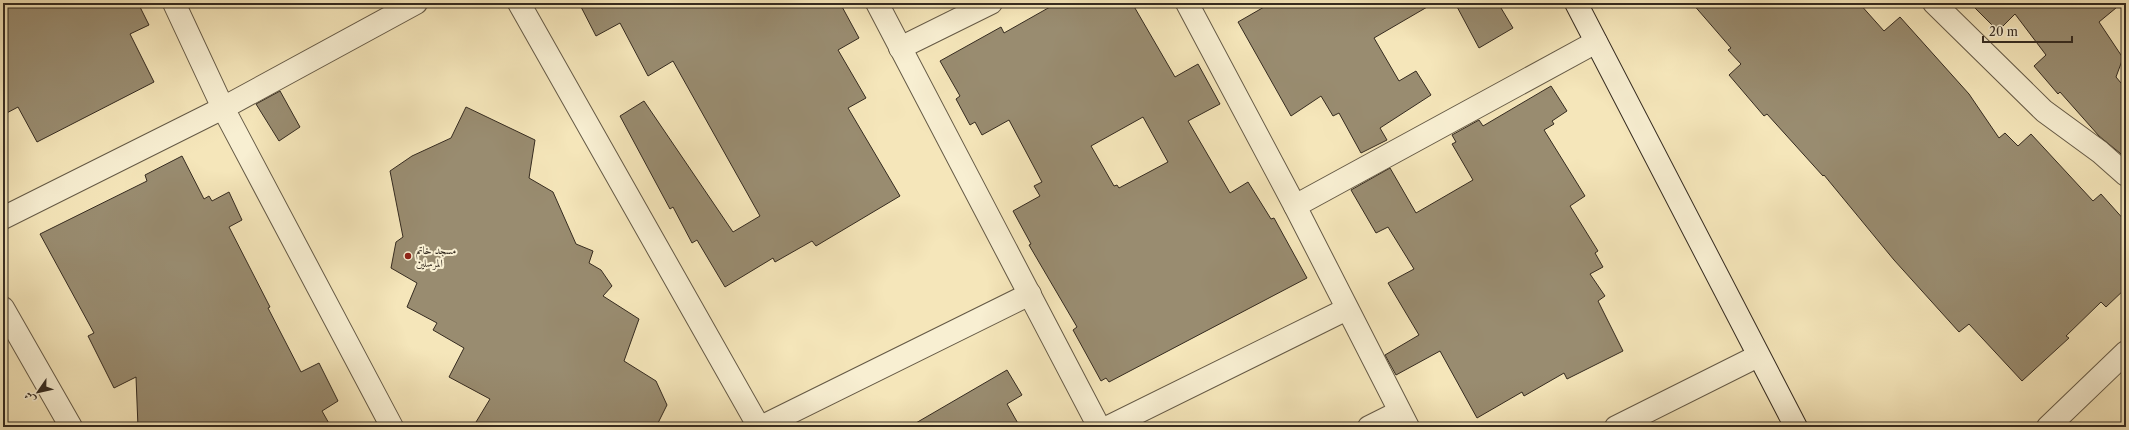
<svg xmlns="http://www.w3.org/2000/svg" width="2129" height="430" viewBox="0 0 2129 430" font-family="'Libre Caslon Text',Amiri,serif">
<rect width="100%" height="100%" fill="#f5e6ba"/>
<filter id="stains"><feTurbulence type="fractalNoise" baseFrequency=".005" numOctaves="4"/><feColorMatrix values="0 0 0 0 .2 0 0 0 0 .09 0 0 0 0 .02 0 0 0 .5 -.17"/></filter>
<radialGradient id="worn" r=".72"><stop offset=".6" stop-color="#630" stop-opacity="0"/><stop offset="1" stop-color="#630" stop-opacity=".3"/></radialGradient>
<!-- building -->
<g fill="#998c70" stroke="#352b20" fill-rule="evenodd">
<path d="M 3,3 L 138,3 L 149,25 L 130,34 L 154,82 L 37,142 L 18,107 L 3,115 Z"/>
<path d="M 579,3 L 840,3 L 859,38 L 838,50 L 866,98 L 848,108 L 900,196 L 816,246 L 812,241 L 775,262 L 773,258 L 725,287 L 697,240 L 692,243 L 673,207 L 670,209 L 620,116 L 644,101 L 733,232 L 760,216 L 673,61 L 648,76 L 620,23 L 596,36 Z"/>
<path d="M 1057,3 L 1132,3 L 1175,77 L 1198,64 L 1220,104 L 1188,121 L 1230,193 L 1248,182 L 1271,219 L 1274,218 L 1307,278 L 1109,382 L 1106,378 L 1101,381 L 1073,330 L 1077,327 L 1029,245 L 1031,244 L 1013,211 L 1040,196 L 1034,186 L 1042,182 L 1009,120 L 982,135 L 975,122 L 970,125 L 956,99 L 960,96 L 940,61 L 1001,27 L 1004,33 ZM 1143,117 L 1168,162 L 1119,188 L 1117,185 L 1114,186 L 1091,146 Z"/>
<path d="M 1271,3 L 1434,3 L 1374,38 L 1399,81 L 1416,71 L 1431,95 L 1380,128 L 1387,140 L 1361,153 L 1339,113 L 1333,116 L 1321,96 L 1291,116 L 1238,22 Z"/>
<path d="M 1455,3 L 1498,3 L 1513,28 L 1479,48 Z"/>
<path d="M 1692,3 L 1859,3 L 1884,31 L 1900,17 L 1969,94 L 1999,138 L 2005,133 L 2018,146 L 2031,134 L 2093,201 L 2101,194 L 2126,222 L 2126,288 L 2106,307 L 2101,302 L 2066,336 L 2069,338 L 2022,381 L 1969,324 L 1959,332 L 1894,260 L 1824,175 L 1823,176 L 1767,114 L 1764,116 L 1729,75 L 1741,64 L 1728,50 L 1731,48 Z"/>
<path d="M 1970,3 L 2122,3 L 2099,22 L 2123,58 L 2116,77 L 2126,89 L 2126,158 L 2099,136 L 2060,92 L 2058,94 L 2034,66 L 2046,55 L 2015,14 L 1998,31 Z"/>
<path d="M 1551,86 L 1567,111 L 1552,121 L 1554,124 L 1544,130 L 1585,196 L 1570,206 L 1598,251 L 1595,253 L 1603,267 L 1590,274 L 1605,296 L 1598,301 L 1623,351 L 1567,379 L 1564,373 L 1524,396 L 1522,392 L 1477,418 L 1440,351 L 1396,375 L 1385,355 L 1419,335 L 1388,283 L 1414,269 L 1388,227 L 1376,233 L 1351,190 L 1390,168 L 1416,213 L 1473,180 L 1452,144 L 1456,142 L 1452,135 L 1479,120 L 1483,126 Z"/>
<path d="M 280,91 L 300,127 L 279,141 L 256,104 Z"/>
<path d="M 466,107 L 535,140 L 529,178 L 553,192 L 576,244 L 593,251 L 589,263 L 601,270 L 612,286 L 603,296 L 639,319 L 624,361 L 656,381 L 667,405 L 656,427 L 473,427 L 490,399 L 449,377 L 464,348 L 433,330 L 437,323 L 407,307 L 417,283 L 391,268 L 396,242 L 403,237 L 390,171 L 412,156 L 451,138 Z"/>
<path d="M 182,156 L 204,199 L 209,196 L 212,201 L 229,192 L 242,220 L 229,227 L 270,307 L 268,308 L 301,372 L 319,363 L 338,401 L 322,411 L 331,427 L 138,427 L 136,377 L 114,388 L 88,336 L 94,333 L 40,234 L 147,181 L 145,175 Z"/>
<path d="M 1007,370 L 1022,395 L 1007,404 L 1020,427 L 909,427 Z"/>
</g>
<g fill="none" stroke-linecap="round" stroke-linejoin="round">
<!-- street casing -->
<g stroke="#655a46" stroke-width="24">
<g id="street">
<path d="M 174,3 L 223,108 L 392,427"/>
<path d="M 519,3 L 759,427"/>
<path d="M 877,3 L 1099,427"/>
<path d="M 1187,3 L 1295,206 L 1408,427"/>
<path d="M 1934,3 L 2044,111 L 2100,152 L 2126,175"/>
<path d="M 900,48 L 991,3"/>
<path d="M 1295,206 L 1596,42"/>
<path d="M 3,218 L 223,108 L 416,3"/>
<path d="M 3,308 L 71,427"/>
<path d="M 761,427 L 1030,294"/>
<path d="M 1108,427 L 1347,309"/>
<path d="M 1369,427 L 1399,412"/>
<path d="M 1616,427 L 1758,356"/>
<path d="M 2048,427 L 2126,352"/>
</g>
</g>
<!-- secondary casing -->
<g stroke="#352b20" stroke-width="24">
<path id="secondary" d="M 1576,3 L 1796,427"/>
</g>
<!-- street -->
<use href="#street" stroke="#f8efd2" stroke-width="22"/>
<!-- secondary -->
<use href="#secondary" stroke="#f8efd2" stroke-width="22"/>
</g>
<!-- markers -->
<circle fill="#8f2418" stroke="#f8efd2" stroke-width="1.5" cx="408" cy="256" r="4"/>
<g text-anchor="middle" stroke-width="4" stroke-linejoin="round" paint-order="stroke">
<!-- poi labels -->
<g font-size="11" fill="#352b20" stroke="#f8efd2" text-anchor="start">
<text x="416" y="254">مسجد خاتم<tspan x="416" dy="13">المرسلين</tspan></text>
</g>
</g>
<!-- margin -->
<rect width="2129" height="430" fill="none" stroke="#f5e6ba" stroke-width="16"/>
<rect x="4" y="4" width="2121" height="422" fill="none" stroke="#352b20" stroke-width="2"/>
<rect x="8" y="8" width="2113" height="414" fill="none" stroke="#352b20"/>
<!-- north arrow -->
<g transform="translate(38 392) rotate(236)" stroke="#f8efd2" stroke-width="3" paint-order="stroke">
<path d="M0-3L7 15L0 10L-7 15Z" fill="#352b20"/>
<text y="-6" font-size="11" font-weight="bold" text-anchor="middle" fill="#352b20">ش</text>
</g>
<!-- scale -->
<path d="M1983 36v6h89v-6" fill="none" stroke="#352b20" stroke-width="2"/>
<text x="1989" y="36" font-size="12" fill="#352b20" stroke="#f8efd2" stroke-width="3" paint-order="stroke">20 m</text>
<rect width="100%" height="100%" filter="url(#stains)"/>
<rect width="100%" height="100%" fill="url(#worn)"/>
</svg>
